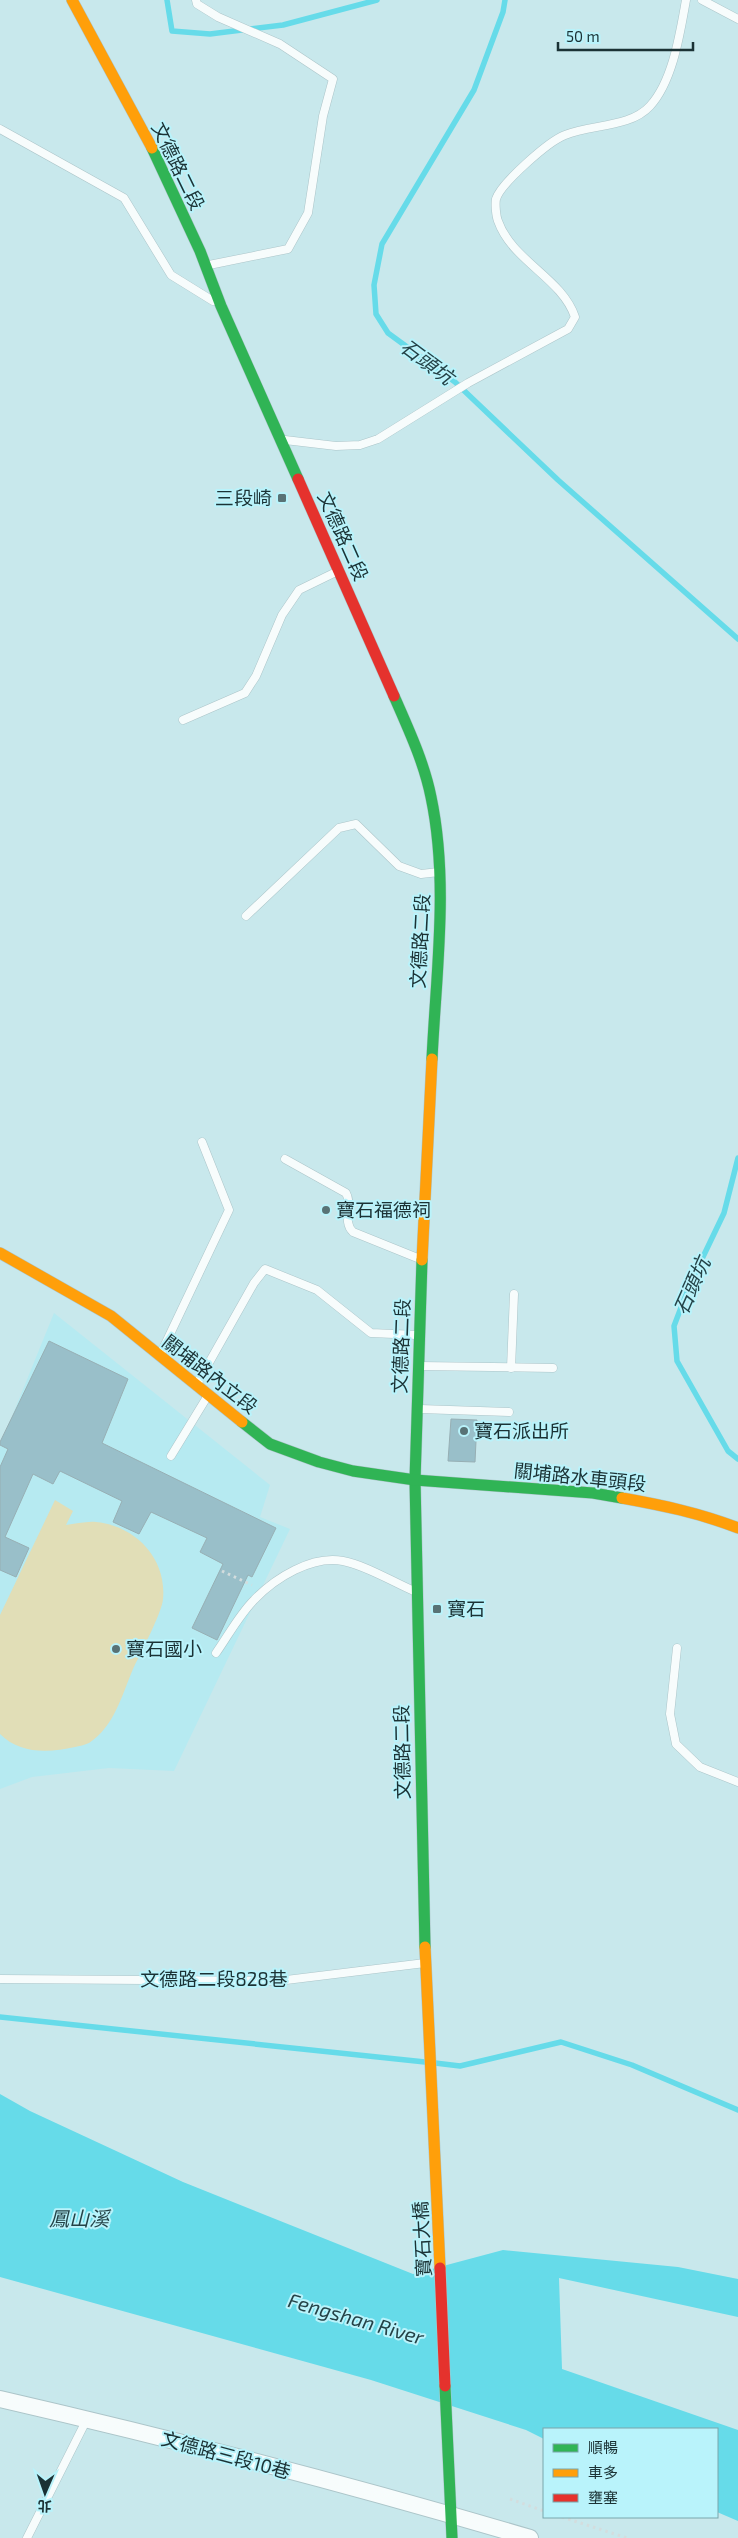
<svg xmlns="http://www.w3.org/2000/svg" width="738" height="2538" viewBox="0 0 738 2538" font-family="'Exo 2','Noto Sans TC',sans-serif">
<rect width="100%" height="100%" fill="#c8e8ec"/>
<!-- built -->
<path fill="#b6eaf1" d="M 54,1313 L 270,1485 L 260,1517 L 290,1529 L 174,1771 L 109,1768 L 32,1777 L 0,1789 L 0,1446 Z"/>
<!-- green -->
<path fill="#e1deb7" d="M 55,1500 L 73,1511 L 66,1525 C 75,1524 87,1521 96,1522 C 136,1526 167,1559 163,1599 C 162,1613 140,1654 133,1669 C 122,1695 114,1727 89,1743 C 85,1745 79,1746 75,1747 C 48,1753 20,1754 0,1734 L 0,1615 Z"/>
<!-- water -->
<path fill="#66dbe9" d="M 0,2094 L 30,2111 L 183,2182 L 413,2274 L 503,2250 L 678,2267 L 738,2279 L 738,2317 L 559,2278 L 562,2369 L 738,2430 L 738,2521 L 717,2512 L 717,2429 L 544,2429 L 544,2439 L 526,2430 L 371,2380 L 0,2277 Z"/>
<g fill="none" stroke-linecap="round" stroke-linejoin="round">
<!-- stream -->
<g stroke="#66dbe9" stroke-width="5.5">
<path d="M 167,0 L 172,31 L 210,34 L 283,25 L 377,0"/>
<path d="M 505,0 L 503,12 L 474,90 L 382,244 L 374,285 L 376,314 L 388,333 L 455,382 L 558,480 L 738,639"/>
<path d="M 738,1158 L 724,1213 L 690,1284 L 674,1326 L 677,1361 L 728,1451 L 738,1459"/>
<path d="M 0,2017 L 425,2062"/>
<path d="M 435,2063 L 460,2066 L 561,2042 L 632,2065 L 738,2110"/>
</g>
</g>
<!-- building -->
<g fill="#99bfc9" stroke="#97afb4">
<path d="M 49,1341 L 128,1379 L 102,1443 L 276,1528 L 252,1577 L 248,1575 L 217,1640 L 192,1628 L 223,1564 L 200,1552 L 207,1538 L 151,1512 L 139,1534 L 113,1522 L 122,1501 L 60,1471 L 53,1484 L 33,1474 L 5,1537 L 29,1548 L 16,1577 L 0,1570 L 0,1467 L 8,1449 L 0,1445 L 0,1442 Z"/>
<path d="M 451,1419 L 477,1420 L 475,1462 L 448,1461 Z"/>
</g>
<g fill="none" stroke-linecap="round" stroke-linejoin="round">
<!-- lane casing -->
<g stroke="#acc5c9" stroke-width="9">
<g id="lane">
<path d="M 196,0 L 197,4 L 218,17 L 280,44 L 333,79 L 323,116 L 308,213 L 288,249 L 209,265"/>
<path d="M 702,0 L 738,19"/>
<path d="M 0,129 L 124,198 L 171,275 L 213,301"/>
<path d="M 285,440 L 336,446 L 360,445 L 378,439 L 468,383 L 568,329 L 575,317 C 562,278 512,261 498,221 C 496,216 495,204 496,199 C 501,183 549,141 565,135 C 591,124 630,128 650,106 C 673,81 680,33 686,0"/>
<path d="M 183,720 L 245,693 L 256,676 L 282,615 L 299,590 L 338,571"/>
<path d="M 246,916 L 339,828 L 356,824 L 399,866 L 421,874 L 439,872"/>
<path d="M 285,1159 L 346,1193 C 353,1205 342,1222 353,1232 L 420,1259"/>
<path d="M 161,1353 L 229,1210 L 202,1142"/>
<path d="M 420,1366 L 553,1368"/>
<path d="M 511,1368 L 514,1294"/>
<path d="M 197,1384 L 254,1283 L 265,1269 L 317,1290 L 371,1333 L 417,1335"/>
<path d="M 420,1409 L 509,1412"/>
<path d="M 171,1456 L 207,1397"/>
<path d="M 677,1648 L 670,1714 L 676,1744 L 700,1767 L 738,1782"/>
<path d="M 216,1653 C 228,1636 239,1615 254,1600 C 275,1578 312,1555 343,1561 C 365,1565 393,1582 414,1591"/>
<path d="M 0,1979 L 278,1981 L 425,1963"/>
<path d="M 27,2538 L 87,2419"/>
</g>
</g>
<!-- street casing -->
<g stroke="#acc5c9" stroke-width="18">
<path id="street" d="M 0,2399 C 178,2440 355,2486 530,2538"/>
</g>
<!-- fast casing -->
<g stroke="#acc5c9" stroke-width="12">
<g id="fast">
<path d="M 152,148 L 200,251 L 221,306 L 298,479"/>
<path d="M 394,696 C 408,728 424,762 431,797 C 449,882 436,973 432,1059"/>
<path d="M 422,1260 L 415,1480 L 425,1947"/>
<path d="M 242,1422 L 270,1444 L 319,1462 L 353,1471 L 415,1480 L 593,1493 L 622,1498"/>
<path d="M 445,2386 L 452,2538"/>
</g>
</g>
<!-- slow casing -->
<g stroke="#acc5c9" stroke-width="12">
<g id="slow">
<path d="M 72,0 L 152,148"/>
<path d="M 0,1253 L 111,1316 L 242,1422"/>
<path d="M 422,1260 L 432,1059"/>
<path d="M 622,1498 C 661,1505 700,1513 738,1528"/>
<path d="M 425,1947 L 440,2268"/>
</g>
</g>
<!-- jam casing -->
<g stroke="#acc5c9" stroke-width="12">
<g id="jam">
<path d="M 298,479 L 394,696"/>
<path d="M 440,2268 L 445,2386"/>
</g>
</g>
<!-- path -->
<g stroke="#d3ddde" stroke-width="3" stroke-dasharray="2.5 4" stroke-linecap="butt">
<path d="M 222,1571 L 252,1585"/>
<path d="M 510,2499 L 544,2511"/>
<path d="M 562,2517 L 627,2538"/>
</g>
<!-- lane -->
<use href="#lane" stroke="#f7fcfc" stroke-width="8"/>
<!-- street -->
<use href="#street" stroke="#f7fcfc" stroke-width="16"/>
<!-- fast -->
<use href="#fast" stroke="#30b455" stroke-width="11"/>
<!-- slow -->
<use href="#slow" stroke="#ff9f0a" stroke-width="11"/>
<!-- jam -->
<use href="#jam" stroke="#e5322d" stroke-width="11"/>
</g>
<!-- markers -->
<g fill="#587275" stroke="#b9f3fb" stroke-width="2">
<rect x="277" y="493" width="10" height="10" rx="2.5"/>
<circle cx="326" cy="1210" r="5"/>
<circle cx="464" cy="1431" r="5"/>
<rect x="432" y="1604" width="10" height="10" rx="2.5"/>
<circle cx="116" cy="1649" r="5"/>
</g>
<g text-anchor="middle" stroke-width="4" stroke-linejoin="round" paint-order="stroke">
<!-- street labels -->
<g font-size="19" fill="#1b3235" stroke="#b9f3fb">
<text transform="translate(178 166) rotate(64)" y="7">文德路二段</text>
<text transform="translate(343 536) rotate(66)" y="7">文德路二段</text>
<text transform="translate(420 941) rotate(-87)" y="7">文德路二段</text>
<text transform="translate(401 1346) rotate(-88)" y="7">文德路二段</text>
<text transform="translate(210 1374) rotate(38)" y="7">關埔路內立段</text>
<text transform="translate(580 1477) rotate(6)" y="7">關埔路水車頭段</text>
<text transform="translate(402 1752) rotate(-91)" y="7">文德路二段</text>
<text x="214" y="1986">文德路二段828巷</text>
<text transform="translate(422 2239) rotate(-93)" y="7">寶石大橋</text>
<text transform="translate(226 2455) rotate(15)" y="7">文德路三段10巷</text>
</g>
<!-- poi labels -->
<g font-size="19" fill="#1b3235" stroke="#b9f3fb" text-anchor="start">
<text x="272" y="505" text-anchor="end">三段崎</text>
<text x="336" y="1217">寶石福德祠</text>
<text x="474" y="1438">寶石派出所</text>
<text x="447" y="1616">寶石</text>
<text x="126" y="1656">寶石國小</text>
</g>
<!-- water labels -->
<g font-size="20" font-style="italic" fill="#244247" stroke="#b9f3fb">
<text transform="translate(427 362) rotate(37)" y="7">石頭坑</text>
<text transform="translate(692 1286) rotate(-66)" y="7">石頭坑</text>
<text x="79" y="2226">鳳山溪</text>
<text transform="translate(356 2319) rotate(16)" y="7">Fengshan River</text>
</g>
</g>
<!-- legend -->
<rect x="543" y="2428" width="175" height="90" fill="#b9f3fb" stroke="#7aa6ac"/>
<rect x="553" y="2444" width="25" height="8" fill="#30b455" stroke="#7aa6ac"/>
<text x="588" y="2453" font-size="15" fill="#1b3235">順暢</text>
<rect x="553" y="2469" width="25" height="8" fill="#ff9f0a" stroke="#7aa6ac"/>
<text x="588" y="2478" font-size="15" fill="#1b3235">車多</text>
<rect x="553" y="2494" width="25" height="8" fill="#e5322d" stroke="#7aa6ac"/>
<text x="588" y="2503" font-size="15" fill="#1b3235">壅塞</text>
<!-- north arrow -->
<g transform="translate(45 2493) rotate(182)" stroke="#b9f3fb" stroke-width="4" paint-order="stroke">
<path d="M0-4L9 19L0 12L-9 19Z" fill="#1b3235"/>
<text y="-8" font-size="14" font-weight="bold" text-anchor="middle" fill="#1b3235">北</text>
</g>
<!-- scale -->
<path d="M558 42v8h135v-8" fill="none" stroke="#1b3235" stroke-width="2.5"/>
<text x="566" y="42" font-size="15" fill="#1b3235" stroke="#b9f3fb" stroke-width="4" paint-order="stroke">50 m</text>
</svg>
